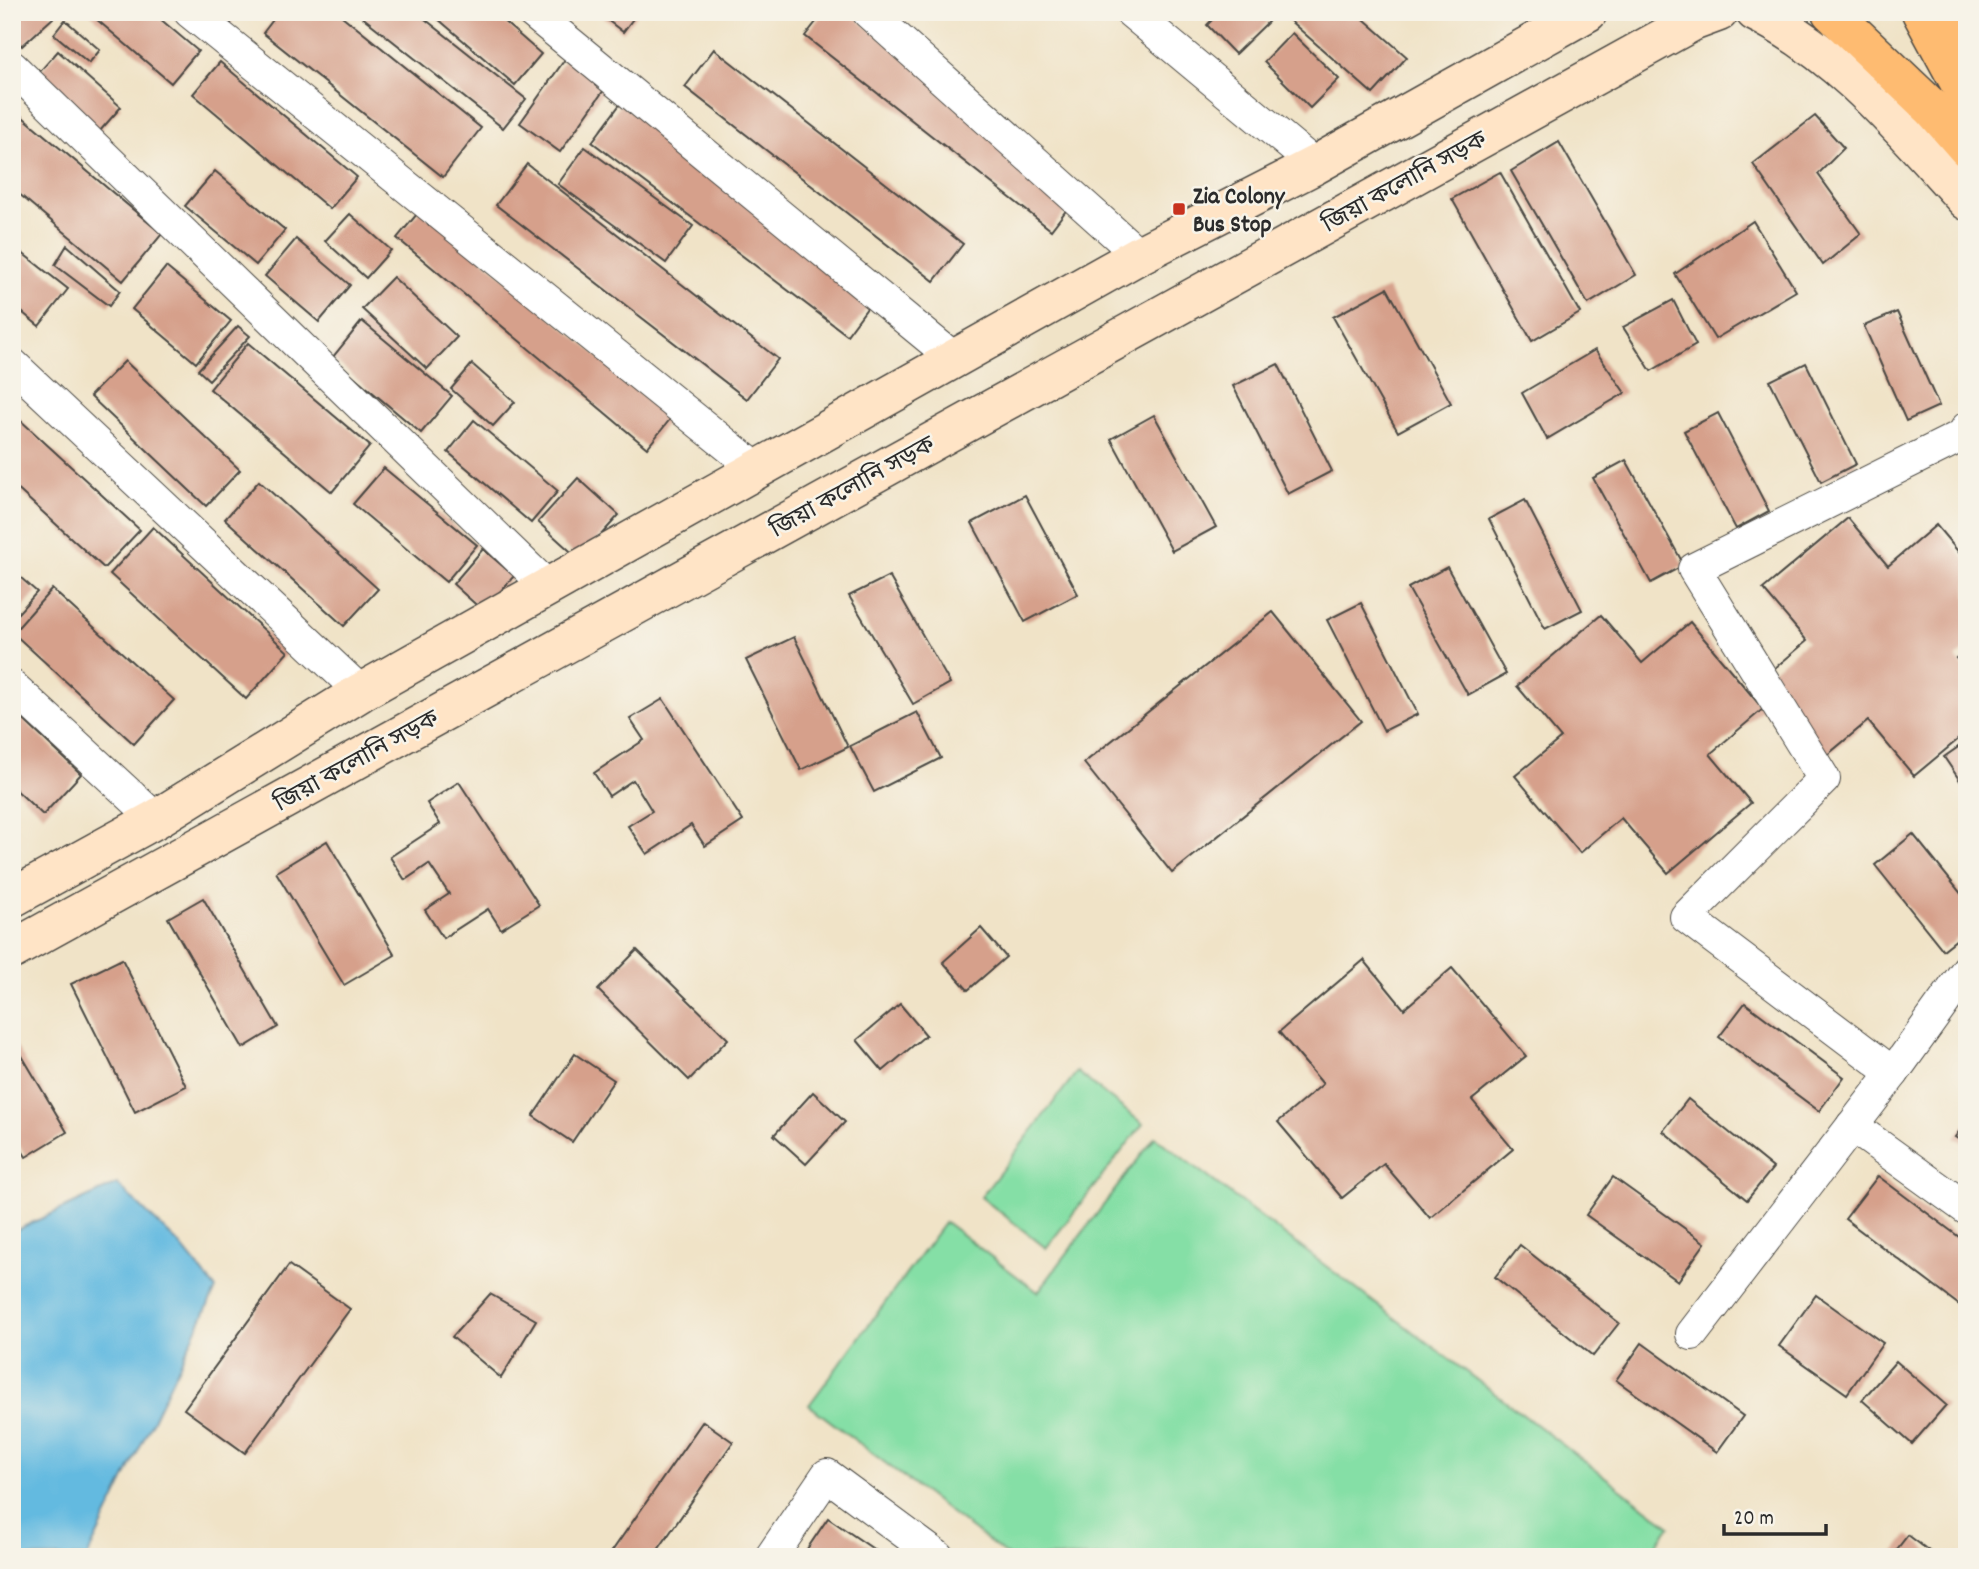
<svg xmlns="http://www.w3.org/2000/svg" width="1979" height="1569" viewBox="0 0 1979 1569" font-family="Dekko,'Noto Sans Bengali',sans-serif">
<rect width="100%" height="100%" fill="#f7f3e8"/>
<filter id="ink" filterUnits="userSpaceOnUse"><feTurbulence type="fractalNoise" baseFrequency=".0143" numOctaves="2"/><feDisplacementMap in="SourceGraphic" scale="14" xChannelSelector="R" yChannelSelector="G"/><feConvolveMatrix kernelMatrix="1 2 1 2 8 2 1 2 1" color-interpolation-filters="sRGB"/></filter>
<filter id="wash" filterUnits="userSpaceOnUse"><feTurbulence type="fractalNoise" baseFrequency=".00686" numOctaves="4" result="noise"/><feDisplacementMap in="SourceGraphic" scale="28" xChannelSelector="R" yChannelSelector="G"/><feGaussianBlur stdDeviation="1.57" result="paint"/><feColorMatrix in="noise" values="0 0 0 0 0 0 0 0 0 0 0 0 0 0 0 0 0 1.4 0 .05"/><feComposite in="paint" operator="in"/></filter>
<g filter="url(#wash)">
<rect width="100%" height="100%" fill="#f0e3c7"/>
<!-- green -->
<g fill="#85dfa6" stroke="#588568" stroke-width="2">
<path d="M 1077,1072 L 1143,1124 L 1046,1248 L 981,1197 Z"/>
<path d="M 1155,1137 L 1670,1526 L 1647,1557 L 1009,1557 L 809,1405 L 945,1222 L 1038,1292 Z"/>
</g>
<!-- water -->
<path fill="#63bae0" stroke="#477286" stroke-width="2" d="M 117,1184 L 181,1246 L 216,1289 L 87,1557 L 12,1557 L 12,1232 Z"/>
<g id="blocks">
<!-- building -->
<g fill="#d6a08b">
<path d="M 12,12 L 49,12 L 54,17 L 22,46 L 12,35 Z"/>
<path d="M 88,12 L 152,12 L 198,51 L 171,83 Z"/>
<path d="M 194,12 L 230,12 L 236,17 L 221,35 Z"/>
<path d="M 279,12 L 337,12 L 481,128 L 443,177 L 263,33 Z"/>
<path d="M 356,12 L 416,12 L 526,99 L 503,128 Z"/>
<path d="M 430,12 L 493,12 L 541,54 L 515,85 Z"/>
<path d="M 597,12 L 638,12 L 623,32 Z"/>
<path d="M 824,12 L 848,12 L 1078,195 L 1051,230 L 805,36 Z"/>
<path d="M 1220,12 L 1258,12 L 1268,22 L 1235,54 L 1207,25 Z"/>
<path d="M 1280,12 L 1356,12 L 1407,57 L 1373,94 Z"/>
<path d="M 65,20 L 100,50 L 89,63 L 54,34 Z"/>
<path d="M 1292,33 L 1339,79 L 1310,108 L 1264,62 Z"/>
<path d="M 714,49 L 963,244 L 934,281 L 685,87 Z"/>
<path d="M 58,51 L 121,107 L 99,132 L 36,76 Z"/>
<path d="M 566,58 L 606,87 L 560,152 L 520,123 Z"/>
<path d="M 220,62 L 357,177 L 330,209 L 193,94 Z"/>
<path d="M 621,103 L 876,296 L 847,335 L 592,142 Z"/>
<path d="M 12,108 L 162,234 L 123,281 L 12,188 Z"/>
<path d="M 1815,116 L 1844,148 L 1818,174 L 1861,234 L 1823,265 L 1753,164 Z"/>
<path d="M 1559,142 L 1636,275 L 1588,304 L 1511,171 Z"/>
<path d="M 585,147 L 693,226 L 666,263 L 558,184 Z"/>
<path d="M 527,164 L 778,359 L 747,399 L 496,205 Z"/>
<path d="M 215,171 L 285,230 L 256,265 L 185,206 Z"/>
<path d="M 1500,172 L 1580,313 L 1532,341 L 1452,199 Z"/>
<path d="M 422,208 L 671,418 L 647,448 L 397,238 Z"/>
<path d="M 350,214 L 391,250 L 366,278 L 325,241 Z"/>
<path d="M 1753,221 L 1796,291 L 1715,339 L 1675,274 Z"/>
<path d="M 296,239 L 350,285 L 319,322 L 265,276 Z"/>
<path d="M 12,245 L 68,289 L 39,326 L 12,304 Z"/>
<path d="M 67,245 L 120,291 L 109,306 L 55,265 Z"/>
<path d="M 166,267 L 231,321 L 196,363 L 132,309 Z"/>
<path d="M 393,277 L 457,337 L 427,369 L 362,309 Z"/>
<path d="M 1387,288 L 1451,403 L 1398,432 L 1333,317 Z"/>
<path d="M 1673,300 L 1696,345 L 1651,371 L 1623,327 Z"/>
<path d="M 1897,312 L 1939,406 L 1906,421 L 1864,326 Z"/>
<path d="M 362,321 L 452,396 L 421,433 L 332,358 Z"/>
<path d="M 238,326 L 250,336 L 209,380 L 198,370 Z"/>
<path d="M 248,343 L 370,446 L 332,492 L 210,389 Z"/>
<path d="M 1595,350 L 1625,393 L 1547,439 L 1522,393 Z"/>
<path d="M 125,361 L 240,470 L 206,506 L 90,396 Z"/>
<path d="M 1806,363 L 1856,464 L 1821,482 L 1770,381 Z"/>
<path d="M 472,364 L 515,402 L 493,426 L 451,389 Z"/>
<path d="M 1278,364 L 1332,471 L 1288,494 L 1233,386 Z"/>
<path d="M 1718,413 L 1769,511 L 1736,529 L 1684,431 Z"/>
<path d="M 1154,415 L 1216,527 L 1172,551 L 1111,439 Z"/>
<path d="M 19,419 L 140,530 L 104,568 L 12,484 L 12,426 Z"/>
<path d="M 474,420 L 558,491 L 531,523 L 448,452 Z"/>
<path d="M 1626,460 L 1684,565 L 1651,583 L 1593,478 Z"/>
<path d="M 384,468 L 477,545 L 446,582 L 353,504 Z"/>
<path d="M 578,478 L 619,515 L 579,559 L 538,522 Z"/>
<path d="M 259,481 L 378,589 L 344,626 L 225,519 Z"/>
<path d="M 1025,495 L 1078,594 L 1025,622 L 972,523 Z"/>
<path d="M 1525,500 L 1582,610 L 1545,629 L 1489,519 Z"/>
<path d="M 1848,518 L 1888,566 L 1936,525 L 1967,562 L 1967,649 L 1956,658 L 1967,670 L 1967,732 L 1914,776 L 1868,721 L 1826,756 L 1762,679 L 1807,641 L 1763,589 Z"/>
<path d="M 153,527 L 288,652 L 246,699 L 110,574 Z"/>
<path d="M 483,549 L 514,576 L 483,611 L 453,584 Z"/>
<path d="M 1447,567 L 1506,674 L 1468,695 L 1408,588 Z"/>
<path d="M 12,570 L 37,592 L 12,620 Z"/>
<path d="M 889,576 L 950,683 L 913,704 L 849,596 Z"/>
<path d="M 52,589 L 174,700 L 134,744 L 13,633 Z"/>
<path d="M 1361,603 L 1418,714 L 1384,731 L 1327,620 Z"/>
<path d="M 1273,612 L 1361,721 L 1172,873 L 1084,763 Z"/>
<path d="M 1601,615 L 1642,663 L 1690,622 L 1763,709 L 1710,754 L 1751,803 L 1668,873 L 1621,818 L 1580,853 L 1515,776 L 1561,738 L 1517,686 Z"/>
<path d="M 794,637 L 848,747 L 801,770 L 746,660 Z"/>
<path d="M 663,699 L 743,821 L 705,846 L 691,825 L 647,854 L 628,826 L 652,811 L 633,780 L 609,796 L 594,773 L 644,740 L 630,719 Z"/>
<path d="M 12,709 L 81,774 L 43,815 L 12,786 Z"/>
<path d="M 917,712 L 941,758 L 874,792 L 850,746 Z"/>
<path d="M 1967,741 L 1967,791 L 1944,757 Z"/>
<path d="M 459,782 L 539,905 L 501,929 L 488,909 L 443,938 L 425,910 L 449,894 L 429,864 L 405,880 L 390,857 L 440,824 L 427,803 Z"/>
<path d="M 1913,834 L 1967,901 L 1967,931 L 1943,950 L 1875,865 Z"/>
<path d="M 327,841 L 395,955 L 344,985 L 276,872 Z"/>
<path d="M 203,898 L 278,1027 L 243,1048 L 168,918 Z"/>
<path d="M 981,928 L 1006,957 L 968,990 L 943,962 Z"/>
<path d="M 637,950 L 728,1039 L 689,1080 L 598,990 Z"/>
<path d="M 122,959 L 186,1086 L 135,1112 L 71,984 Z"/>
<path d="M 1364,960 L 1404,1009 L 1452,968 L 1526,1056 L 1472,1100 L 1513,1149 L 1430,1218 L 1384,1164 L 1342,1198 L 1278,1122 L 1323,1084 L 1279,1032 Z"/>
<path d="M 1745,1003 L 1844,1077 L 1819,1111 L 1719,1037 Z"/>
<path d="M 900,1004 L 926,1035 L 883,1071 L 857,1040 Z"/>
<path d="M 12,1039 L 67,1132 L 26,1157 L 12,1134 Z"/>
<path d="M 575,1054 L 614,1080 L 572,1142 L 533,1116 Z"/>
<path d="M 813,1092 L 845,1122 L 806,1164 L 774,1135 Z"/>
<path d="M 1688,1099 L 1773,1168 L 1747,1200 L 1663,1131 Z"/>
<path d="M 1967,1121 L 1967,1145 L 1955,1137 Z"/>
<path d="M 1878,1176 L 1967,1243 L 1967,1311 L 1845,1219 Z"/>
<path d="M 1613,1177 L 1705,1243 L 1678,1281 L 1586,1215 Z"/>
<path d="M 1520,1245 L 1619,1323 L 1593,1356 L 1495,1277 Z"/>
<path d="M 289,1265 L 350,1309 L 245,1453 L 184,1409 Z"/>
<path d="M 490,1294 L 536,1320 L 501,1378 L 452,1337 Z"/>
<path d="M 1816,1295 L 1883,1343 L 1847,1394 L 1779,1346 Z"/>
<path d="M 1642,1343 L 1743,1416 L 1717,1452 L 1616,1380 Z"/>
<path d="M 1896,1361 L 1946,1405 L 1912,1444 L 1862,1400 Z"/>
<path d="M 703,1421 L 733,1442 L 653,1557 L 608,1557 Z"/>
<path d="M 828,1518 L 885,1557 L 803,1555 Z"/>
<path d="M 1908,1535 L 1937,1557 L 1891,1557 Z"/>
</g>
</g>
</g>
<g filter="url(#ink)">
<use href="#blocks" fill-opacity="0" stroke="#494742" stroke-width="2"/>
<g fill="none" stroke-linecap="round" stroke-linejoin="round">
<!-- minor casing -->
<g stroke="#494742" stroke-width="34">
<g id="minor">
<path d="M 190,12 L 758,470"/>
<path d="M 532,12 L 956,360"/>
<path d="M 868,12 L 1139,255"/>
<path d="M 1131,12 L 1315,165"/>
<path d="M 12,67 L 548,587"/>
<path d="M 12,364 L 361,692"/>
<path d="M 1967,428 L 1963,435 L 1694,569 L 1824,779 L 1686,917 L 1893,1073 L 1967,970"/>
<path d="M 12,686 L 156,819"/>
<path d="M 1852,1126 L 1967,1209"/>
<path d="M 1692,1334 L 1893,1073"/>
<path d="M 771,1557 L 827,1475 L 938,1557"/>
</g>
</g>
<!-- secondary casing -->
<g stroke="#494742" stroke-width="41">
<g id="secondary">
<path d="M 1755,12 C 1841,54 1904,132 1967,201"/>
<path d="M 12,898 L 156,819 L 361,692 L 1139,255 L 1315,165 L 1588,12"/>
<path d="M 12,950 L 1692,22 L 1719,12"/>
</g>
</g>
<!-- trunk casing -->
<g stroke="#494742" stroke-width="41">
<g id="trunk">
<path d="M 1831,12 L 1933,109 L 1967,148"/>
<path d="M 1921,12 L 1967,97"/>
<path d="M 1956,12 L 1967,30"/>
</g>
</g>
<!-- minor -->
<use href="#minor" stroke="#fff" stroke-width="32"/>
<!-- secondary -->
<use href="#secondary" stroke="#ffe4c6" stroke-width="38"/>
<!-- trunk -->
<use href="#trunk" stroke="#febb71" stroke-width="38"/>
</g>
</g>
<!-- markers -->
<rect fill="#c8321e" stroke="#f7f3e8" stroke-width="2.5" x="1172" y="202" width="14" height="14" rx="3.5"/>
<g text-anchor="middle" stroke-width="5" stroke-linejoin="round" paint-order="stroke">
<!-- street labels -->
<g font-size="24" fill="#2b2b2b" stroke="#f7f3e8">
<text transform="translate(1404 181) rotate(-29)" y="8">জিয়া কলোনি সড়ক</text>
<text transform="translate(852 486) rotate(-29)" y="8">জিয়া কলোনি সড়ক</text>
<text transform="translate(356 760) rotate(-29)" y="8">জিয়া কলোনি সড়ক</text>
</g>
<!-- poi labels -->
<g font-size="24" font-weight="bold" fill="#2b2b2b" stroke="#f7f3e8" text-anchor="start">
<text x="1193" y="203">Zia Colony<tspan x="1193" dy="28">Bus Stop</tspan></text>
</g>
</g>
<!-- margin -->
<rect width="1979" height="1569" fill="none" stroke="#f7f3e8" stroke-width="42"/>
<!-- scale -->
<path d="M1724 1524v10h102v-10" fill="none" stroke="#2b2b2b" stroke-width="3.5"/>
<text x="1734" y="1524" font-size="21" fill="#2b2b2b" stroke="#f7f3e8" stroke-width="5" paint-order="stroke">20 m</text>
</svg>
